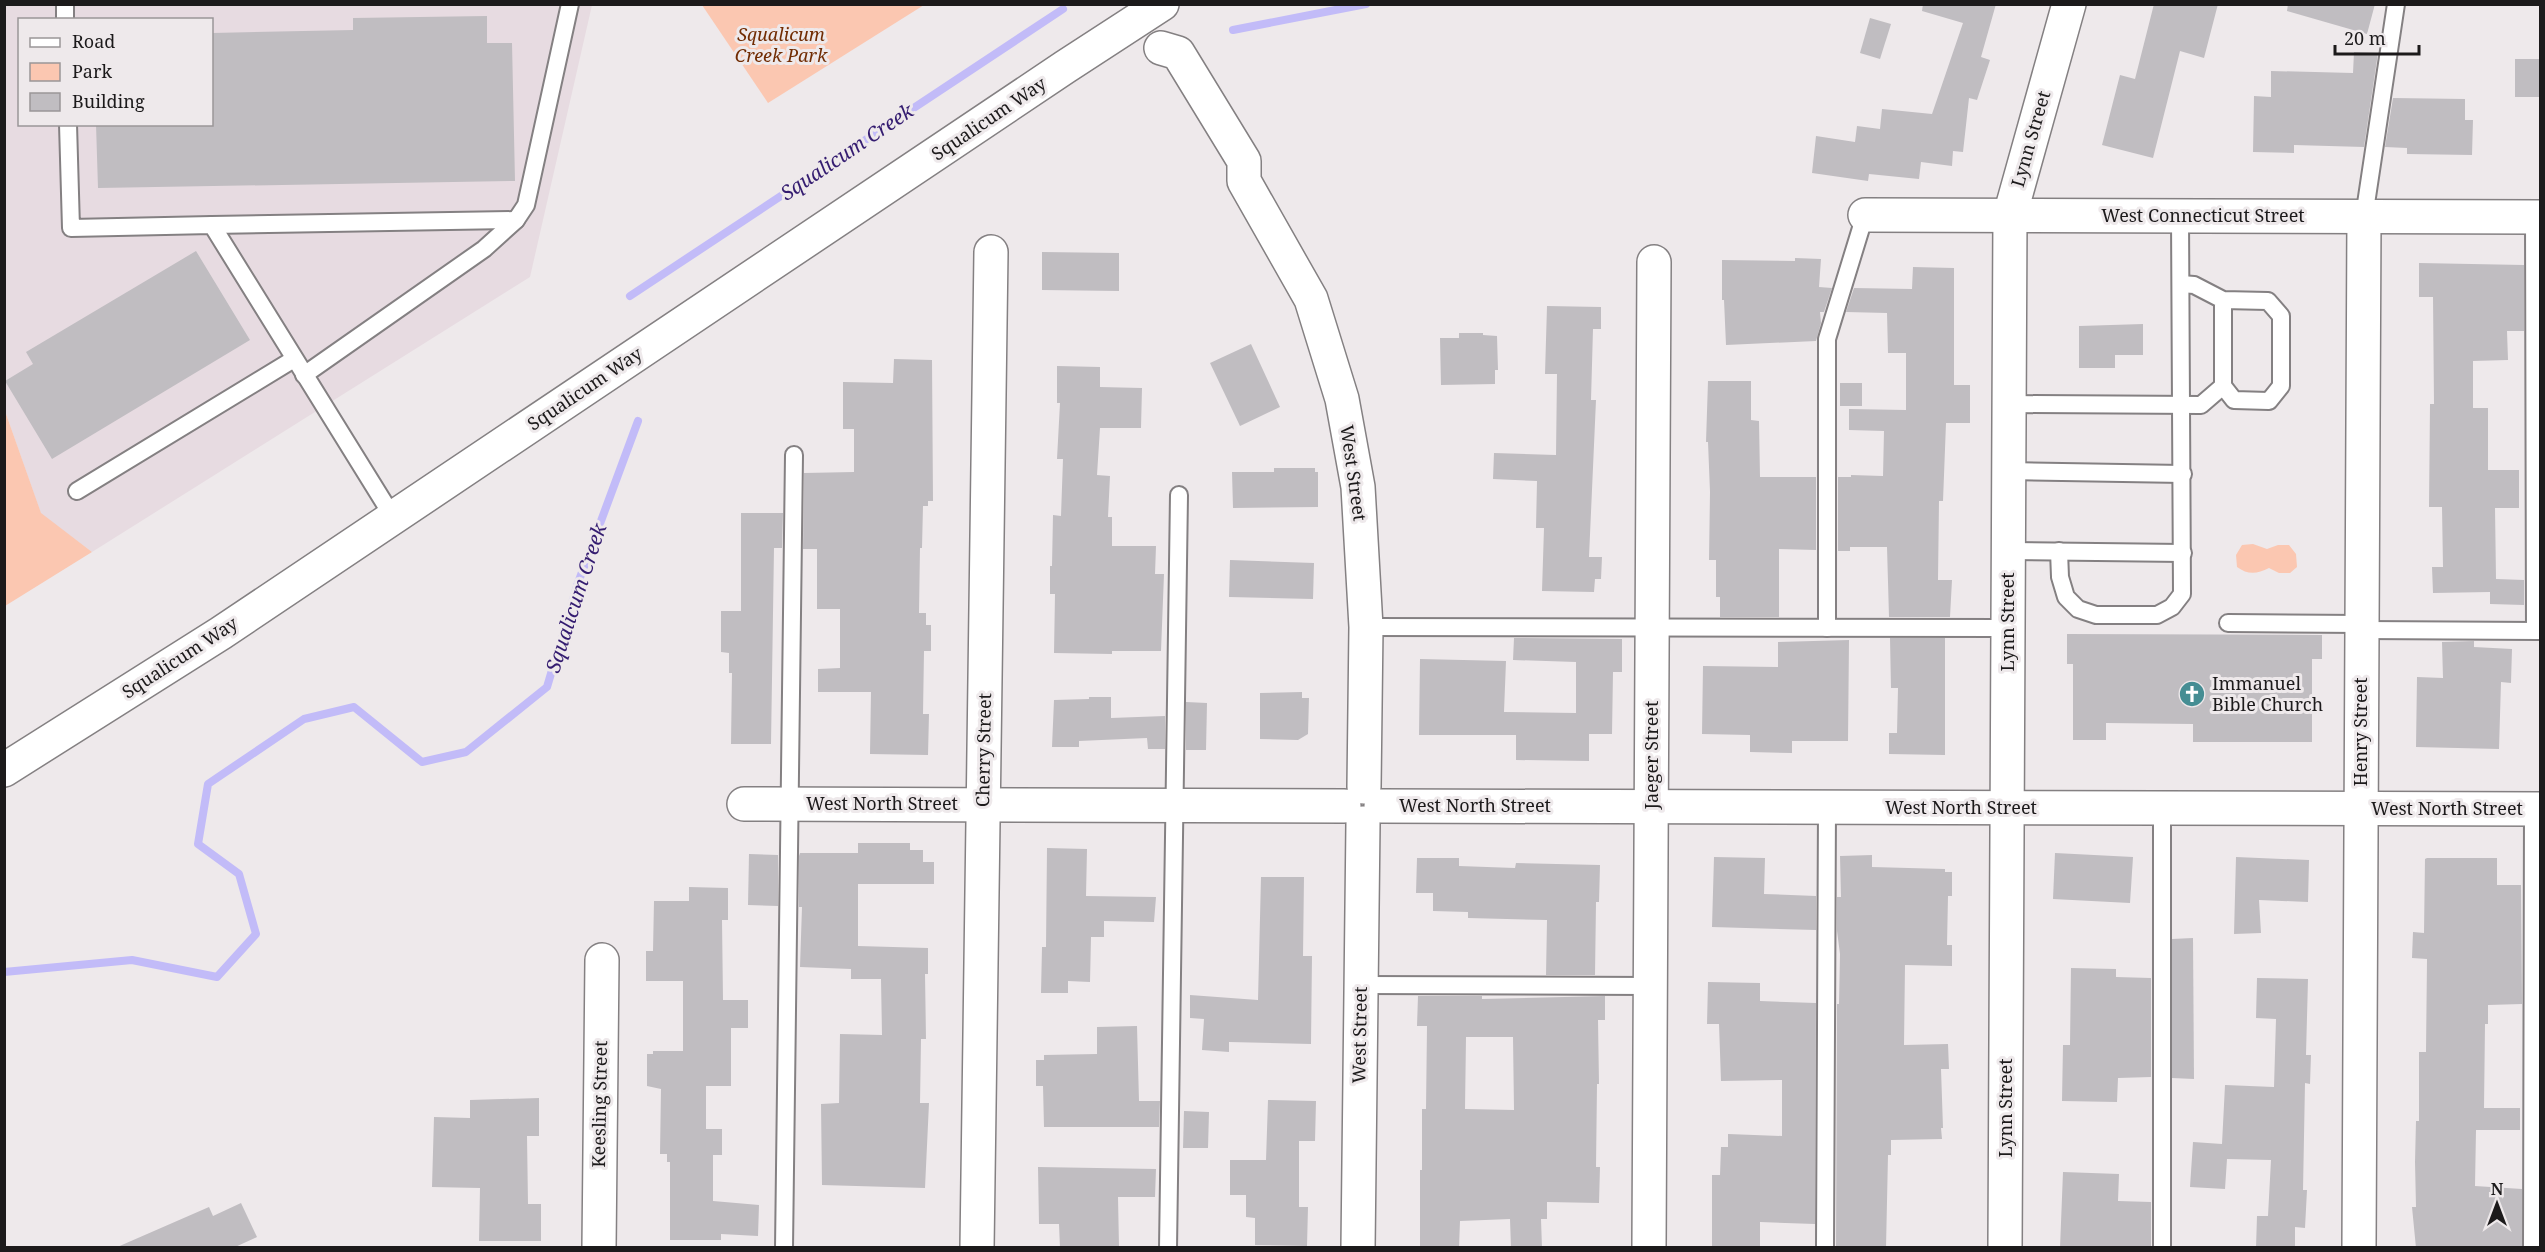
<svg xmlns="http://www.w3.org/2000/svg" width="2545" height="1252" viewBox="0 0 2545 1252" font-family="'Noto Serif',serif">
<rect width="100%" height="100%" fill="#eee9eb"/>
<!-- built -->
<path fill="#e7dbe1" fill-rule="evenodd" d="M 5,5 L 592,5 L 530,277 L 92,552 L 41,514 L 5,411 ZM 20,20 L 212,20 L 212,124 L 20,124 Z"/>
<!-- green -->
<g fill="#fbc7b1">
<path d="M 702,5 L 924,5 L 768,103 Z"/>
<path d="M 5,411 L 41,513 L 92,552 L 5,606 Z"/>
<path d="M 2253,544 L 2267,549 L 2278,545 L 2289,545 L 2296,554 L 2297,567 L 2290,573 L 2279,573 L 2269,568 C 2257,574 2248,575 2237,567 L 2236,555 L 2242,545 Z"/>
</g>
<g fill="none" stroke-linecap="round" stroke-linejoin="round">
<!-- stream -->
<g stroke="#c2bbf8" stroke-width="8">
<path d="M 1233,30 L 1366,4"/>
<path d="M 630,296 L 1063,9"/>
<path d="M 4,972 L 132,960 L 217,977 L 256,934 L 239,874 L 198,844 L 208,784 L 304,719 L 354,707 L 422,762 L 466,752 L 547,687 L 578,583 L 638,421"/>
</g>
</g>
<!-- building -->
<g fill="#c0bdc1" fill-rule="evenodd">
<path d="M 1923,4 L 1996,4 L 1981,57 L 1990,60 L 1977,100 L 1969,98 L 1963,152 L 1953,151 L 1952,166 L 1921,162 L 1919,179 L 1869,174 L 1868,181 L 1812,173 L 1816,136 L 1855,142 L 1857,126 L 1880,129 L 1882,109 L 1932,114 L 1963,23 L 1922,11 Z"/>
<path d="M 2154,4 L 2218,4 L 2204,58 L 2180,51 L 2153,158 L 2102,145 L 2120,75 L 2135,79 Z"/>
<path d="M 2288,4 L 2375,4 L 2367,34 L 2287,11 Z"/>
<path d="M 487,16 L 487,43 L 512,43 L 515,181 L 98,188 L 96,124 L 212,124 L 212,33 L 353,30 L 353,18 Z"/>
<path d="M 1870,18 L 1891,24 L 1880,59 L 1860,53 Z"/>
<path d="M 2354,52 L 2378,53 L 2364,147 L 2294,145 L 2294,153 L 2253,152 L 2254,96 L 2271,97 L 2271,71 L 2353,73 Z"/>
<rect x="2515" y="59" width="26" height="38"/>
<path d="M 2393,98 L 2465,99 L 2465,120 L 2473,120 L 2472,155 L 2407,154 L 2407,148 L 2385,147 Z"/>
<path d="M 196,251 L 250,340 L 52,459 L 5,381 L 33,364 L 26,352 Z"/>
<path d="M 1042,252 L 1119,253 L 1119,291 L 1042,290 Z"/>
<path d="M 1795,258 L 1821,259 L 1819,287 L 1832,288 L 1824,312 L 1820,312 L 1821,323 L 1816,341 L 1726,345 L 1724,300 L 1722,300 L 1722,260 L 1795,261 Z"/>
<path d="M 2419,263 L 2524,265 L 2524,331 L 2507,331 L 2508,360 L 2473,361 L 2473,408 L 2488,408 L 2488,470 L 2519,470 L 2519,508 L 2495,508 L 2496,579 L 2524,580 L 2524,605 L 2490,604 L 2490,592 L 2433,593 L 2432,567 L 2443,567 L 2442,507 L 2429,507 L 2430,404 L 2434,404 L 2433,297 L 2419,297 Z"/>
<path d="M 1913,267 L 1954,268 L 1954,385 L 1970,385 L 1970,423 L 1946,423 L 1943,501 L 1939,501 L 1938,580 L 1952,580 L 1950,617 L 1889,617 L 1887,547 L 1850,547 L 1850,551 L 1838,551 L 1838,477 L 1851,477 L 1851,475 L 1883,476 L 1884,431 L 1849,430 L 1849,409 L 1906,410 L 1906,353 L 1888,353 L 1887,313 L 1846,312 L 1854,288 L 1912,289 Z"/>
<path d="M 1547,306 L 1601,307 L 1601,329 L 1593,329 L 1591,400 L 1596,400 L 1589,557 L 1602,557 L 1601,579 L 1595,579 L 1594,592 L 1542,591 L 1544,528 L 1536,528 L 1537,481 L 1493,479 L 1494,453 L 1556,455 L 1557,374 L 1545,374 Z"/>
<path d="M 2143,324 L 2143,355 L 2115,355 L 2115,368 L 2079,368 L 2079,326 Z"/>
<path d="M 1459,333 L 1483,333 L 1483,335 L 1497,336 L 1498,370 L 1495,370 L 1495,384 L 1441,385 L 1440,338 L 1459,338 Z"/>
<path d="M 1251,344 L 1280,407 L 1240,426 L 1210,363 Z"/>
<path d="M 894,359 L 932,360 L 933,501 L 928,501 L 928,506 L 923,506 L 922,548 L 920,548 L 919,613 L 926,613 L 926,625 L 931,625 L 931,651 L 924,651 L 923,714 L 929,714 L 928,755 L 870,754 L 871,692 L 818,692 L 818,669 L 840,668 L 840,609 L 817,609 L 817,549 L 803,549 L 804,473 L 854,472 L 854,429 L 843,429 L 843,382 L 893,383 Z"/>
<path d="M 1057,366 L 1100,367 L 1100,387 L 1142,388 L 1141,428 L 1100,428 L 1097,475 L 1110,476 L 1108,517 L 1112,517 L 1112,546 L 1156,546 L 1155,574 L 1164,574 L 1161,651 L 1112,651 L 1112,654 L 1054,653 L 1055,594 L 1050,594 L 1050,566 L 1052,566 L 1053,515 L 1061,516 L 1063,459 L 1057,459 L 1060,403 L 1057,403 Z"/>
<path d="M 1708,381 L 1751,381 L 1751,420 L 1759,421 L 1760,477 L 1816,477 L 1816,550 L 1779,549 L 1779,617 L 1720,617 L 1720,597 L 1716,597 L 1716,560 L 1709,560 L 1710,492 L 1708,442 L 1706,442 Z"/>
<rect x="1840" y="383" width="22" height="23"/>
<path d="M 1274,468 L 1315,468 L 1315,472 L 1318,472 L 1318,507 L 1233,508 L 1232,472 L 1274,472 Z"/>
<path d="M 741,513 L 783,513 L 782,548 L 774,548 L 771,744 L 731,744 L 732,673 L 729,673 L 729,653 L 721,652 L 721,611 L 741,611 Z"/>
<path d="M 1230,560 L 1314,563 L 1313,599 L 1229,597 Z"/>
<path d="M 2067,634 L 2322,635 L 2322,659 L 2312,659 L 2312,742 L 2193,742 L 2193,724 L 2106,723 L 2106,740 L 2073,740 L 2073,664 L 2067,664 Z"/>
<path d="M 1514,638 L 1622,639 L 1622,672 L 1613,672 L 1612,734 L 1589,734 L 1589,761 L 1516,760 L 1516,735 L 1419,735 L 1420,659 L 1506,661 L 1504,712 L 1576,713 L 1576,662 L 1513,660 Z"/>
<path d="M 1890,638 L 1945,638 L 1945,755 L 1889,754 L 1889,733 L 1897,733 L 1898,688 L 1891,688 Z"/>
<path d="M 1849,640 L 1848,741 L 1792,741 L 1792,753 L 1750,752 L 1750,735 L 1702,734 L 1703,666 L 1778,667 L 1778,642 Z"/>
<path d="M 2474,641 L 2474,647 L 2512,649 L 2511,683 L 2501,682 L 2499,749 L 2416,747 L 2417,677 L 2443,678 L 2442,642 Z"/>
<path d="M 1302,692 L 1302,698 L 1309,698 L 1308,734 L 1298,740 L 1260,739 L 1260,693 Z"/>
<path d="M 1089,697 L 1111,697 L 1111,718 L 1165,716 L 1165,749 L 1148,749 L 1147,738 L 1079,741 L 1079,747 L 1052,747 L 1054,700 L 1089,699 Z"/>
<path d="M 1186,702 L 1207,703 L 1206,750 L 1186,750 Z"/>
<path d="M 858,843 L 910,843 L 910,850 L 923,850 L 923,862 L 934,862 L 934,884 L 858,884 L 858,946 L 928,948 L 928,974 L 925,974 L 926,1039 L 921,1039 L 920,1103 L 929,1103 L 925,1188 L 822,1185 L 821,1104 L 839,1103 L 840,1034 L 882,1035 L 881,979 L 851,979 L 851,969 L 800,967 L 802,907 L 799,907 L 799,856 L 800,853 L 858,853 Z"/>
<path d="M 1047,848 L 1087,849 L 1086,896 L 1156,897 L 1154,922 L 1104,921 L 1104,937 L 1091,937 L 1090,982 L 1068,981 L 1068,993 L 1041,993 L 1042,947 L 1046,947 Z"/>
<path d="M 2055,853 L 2133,857 L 2130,903 L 2053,899 Z"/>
<path d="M 749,854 L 778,855 L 778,906 L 748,905 Z"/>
<path d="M 1872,855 L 1872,867 L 1945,869 L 1945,872 L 1952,872 L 1952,896 L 1948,896 L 1947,945 L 1952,945 L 1952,966 L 1905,965 L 1904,1045 L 1948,1044 L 1949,1069 L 1941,1069 L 1943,1128 L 1941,1128 L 1942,1139 L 1891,1140 L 1891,1155 L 1888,1155 L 1886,1248 L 1836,1248 L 1837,1004 L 1839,1004 L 1840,954 L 1837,931 L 1837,897 L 1841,897 L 1840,856 Z"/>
<path d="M 1714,857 L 1765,858 L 1764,894 L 1816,896 L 1816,930 L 1712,927 Z"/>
<path d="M 2236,857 L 2309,860 L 2308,902 L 2259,900 L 2261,933 L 2234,934 Z"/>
<path d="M 1417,858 L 1459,858 L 1459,866 L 1515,868 L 1516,863 L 1600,865 L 1599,902 L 1596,902 L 1595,975 L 1546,975 L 1547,920 L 1468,918 L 1468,912 L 1433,911 L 1433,893 L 1416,893 Z"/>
<path d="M 2427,858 L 2497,858 L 2497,885 L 2521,885 L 2522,1004 L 2488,1005 L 2488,1024 L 2485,1024 L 2484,1108 L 2520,1108 L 2520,1130 L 2476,1130 L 2475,1186 L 2522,1189 L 2522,1248 L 2416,1248 L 2412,1207 L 2416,1207 L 2415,1162 L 2416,1121 L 2419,1121 L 2419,1052 L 2426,1052 L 2427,959 L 2412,958 L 2413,932 L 2424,933 L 2425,859 Z"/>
<path d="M 1261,877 L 1304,877 L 1303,956 L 1312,956 L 1311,1044 L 1229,1042 L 1229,1052 L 1202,1050 L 1204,1019 L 1190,1018 L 1190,995 L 1258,1000 Z"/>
<path d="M 689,887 L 728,888 L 728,920 L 722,920 L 723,1000 L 748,1000 L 748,1028 L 731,1028 L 731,1086 L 706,1086 L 706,1129 L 722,1129 L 722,1155 L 713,1155 L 713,1201 L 759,1205 L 758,1236 L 721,1234 L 721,1240 L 670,1240 L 670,1162 L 667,1162 L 667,1154 L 660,1154 L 661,1089 L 647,1086 L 647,1054 L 653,1054 L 653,1051 L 683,1051 L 683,981 L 646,981 L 646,951 L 653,951 L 654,901 L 689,901 Z"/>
<path d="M 2193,938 L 2194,1079 L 2172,1078 L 2172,939 Z"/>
<path d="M 2071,968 L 2116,969 L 2116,977 L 2151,978 L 2151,1077 L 2118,1078 L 2117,1102 L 2062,1101 L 2063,1045 L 2070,1045 Z"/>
<path d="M 2257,978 L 2308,979 L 2306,1055 L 2311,1055 L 2310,1084 L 2305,1083 L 2303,1190 L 2307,1190 L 2305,1228 L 2295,1227 L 2295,1248 L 2256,1248 L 2257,1216 L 2268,1216 L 2271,1160 L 2227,1159 L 2225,1189 L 2190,1187 L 2193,1142 L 2222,1144 L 2225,1085 L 2274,1087 L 2276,1019 L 2256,1018 Z"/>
<path d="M 1708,982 L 1760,983 L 1760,1001 L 1816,1003 L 1815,1224 L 1760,1222 L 1760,1248 L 1712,1248 L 1712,1175 L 1720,1175 L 1721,1147 L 1728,1147 L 1728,1134 L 1782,1136 L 1782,1080 L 1721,1081 L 1719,1024 L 1707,1024 Z"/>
<path d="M 1418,996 L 1482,996 L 1482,999 L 1605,996 L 1605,1020 L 1598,1020 L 1599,1084 L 1597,1084 L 1596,1167 L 1600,1167 L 1599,1203 L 1547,1202 L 1547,1219 L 1541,1219 L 1542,1248 L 1511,1248 L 1510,1219 L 1460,1221 L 1459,1248 L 1420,1248 L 1420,1170 L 1422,1170 L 1422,1109 L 1426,1109 L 1427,1026 L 1417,1026 ZM 1466,1037 L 1513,1037 L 1514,1110 L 1465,1109 Z"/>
<path d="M 1137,1026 L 1139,1101 L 1160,1101 L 1159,1127 L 1044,1127 L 1043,1086 L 1036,1086 L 1036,1060 L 1044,1060 L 1044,1055 L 1097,1054 L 1097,1027 Z"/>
<path d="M 539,1098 L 539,1136 L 527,1136 L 528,1204 L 541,1204 L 541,1241 L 479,1241 L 480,1188 L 432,1187 L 434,1117 L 470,1118 L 470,1100 Z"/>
<path d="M 1268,1100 L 1316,1101 L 1315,1141 L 1299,1141 L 1299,1207 L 1308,1207 L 1307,1246 L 1255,1245 L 1255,1218 L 1246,1217 L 1246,1195 L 1230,1195 L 1230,1160 L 1266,1160 Z"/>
<path d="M 1184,1111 L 1209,1112 L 1208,1148 L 1183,1148 Z"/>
<path d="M 1038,1167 L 1156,1169 L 1155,1197 L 1118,1197 L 1119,1247 L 1060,1248 L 1059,1224 L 1039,1224 Z"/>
<path d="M 2063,1172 L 2119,1174 L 2118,1201 L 2151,1202 L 2151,1248 L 2060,1248 Z"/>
<path d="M 241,1203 L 257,1237 L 233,1248 L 115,1248 L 209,1207 L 213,1216 Z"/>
</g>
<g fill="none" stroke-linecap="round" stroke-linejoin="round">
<!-- service casing -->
<g stroke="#848082" stroke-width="20">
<g id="service">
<path d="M 65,4 L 65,20"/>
<path d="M 68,124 L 71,228 L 212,225 L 393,517"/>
<path d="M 2364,217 L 2396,4"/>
<path d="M 2534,217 L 2535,631"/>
<path d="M 212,225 L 516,220"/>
<path d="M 2181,284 L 2194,285 L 2223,300 L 2268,301 L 2281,316 L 2281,386 L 2269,401 L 2234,400 L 2223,386 L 2223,300"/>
<path d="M 304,375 L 484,249 L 516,220 L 526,205 L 570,4"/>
<path d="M 2009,404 L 2201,405 L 2223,386"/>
<path d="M 2009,471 L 2183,474"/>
<path d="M 77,491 L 294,359"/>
<path d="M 2008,551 L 2183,553"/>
<path d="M 2059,551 L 2060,577 L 2066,597 L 2078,609 L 2096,615 L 2157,615 L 2172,607 L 2182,594 L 2180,216"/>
<path d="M 2228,623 L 2362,624"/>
<path d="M 1366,627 L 2008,628"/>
<path d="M 1827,628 L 1827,339 L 1865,215"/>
<path d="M 2362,630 L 2540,631"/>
<path d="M 1361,985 L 1651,986"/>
<path d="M 784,1248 L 794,455"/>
<path d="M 1168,1248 L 1179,495"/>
<path d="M 1825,1248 L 1827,807"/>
<path d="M 2162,1248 L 2162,808"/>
<path d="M 2532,1248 L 2533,809"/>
</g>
</g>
<!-- minor casing -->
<g stroke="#848082" stroke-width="36">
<g id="minor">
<path d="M 1161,48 L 1178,53 L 1244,161 L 1244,181 L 1311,299 L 1342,399 L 1358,487 L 1366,627 L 1364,787"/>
<path d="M 1865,215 L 2540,217"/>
<path d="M 744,804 L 1344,806"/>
<path d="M 1381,806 L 2540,809"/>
<path d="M 599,1248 L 602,960"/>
<path d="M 977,1248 L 991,252"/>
<path d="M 1358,1248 L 1363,823"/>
<path d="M 1649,1248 L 1654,262"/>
<path d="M 2005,1248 L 2010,215 L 2069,4"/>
<path d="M 2359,1248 L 2364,217"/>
</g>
</g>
<!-- tertiary casing -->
<g stroke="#848082" stroke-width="36">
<path id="tertiary" d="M 4,770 L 221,633 L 1065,67 L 1162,4"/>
</g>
<!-- service -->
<use href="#service" stroke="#fff" stroke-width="16"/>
<!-- minor -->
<use href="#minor" stroke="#fff" stroke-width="33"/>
<!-- tertiary -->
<use href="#tertiary" stroke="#fff" stroke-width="33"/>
</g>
<!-- icons -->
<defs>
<g id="church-disc" transform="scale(1.35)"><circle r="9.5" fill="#458d93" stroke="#eee9eb"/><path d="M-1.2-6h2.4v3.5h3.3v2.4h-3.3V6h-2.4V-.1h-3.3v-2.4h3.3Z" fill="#fff"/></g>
</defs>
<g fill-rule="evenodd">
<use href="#church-disc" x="2192" y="694"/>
</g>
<g text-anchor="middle" stroke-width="6" stroke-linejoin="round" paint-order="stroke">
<!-- park labels -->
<g font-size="18" font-style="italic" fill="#712c03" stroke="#eee9eb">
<text x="781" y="41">Squalicum<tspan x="781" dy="21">Creek Park</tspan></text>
</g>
<!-- street labels -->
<g font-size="18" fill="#1c1a1b" stroke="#eee9eb">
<text transform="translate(989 119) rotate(-34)" y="6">Squalicum Way</text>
<text transform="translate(2031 139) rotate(-74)" y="6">Lynn Street</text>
<text x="2203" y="222">West Connecticut Street</text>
<text transform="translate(585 389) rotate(-34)" y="6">Squalicum Way</text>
<text transform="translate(1353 473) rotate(82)" y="6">West Street</text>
<text transform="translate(2008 622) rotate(-90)" y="6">Lynn Street</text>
<text transform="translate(180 658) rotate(-33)" y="6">Squalicum Way</text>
<text transform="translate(2361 732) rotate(-90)" y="6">Henry Street</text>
<text transform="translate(984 750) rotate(-89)" y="6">Cherry Street</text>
<text transform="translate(1652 755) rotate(-90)" y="6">Jaeger Street</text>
<text x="882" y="810">West North Street</text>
<text x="1475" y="812">West North Street</text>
<text x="1961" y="814">West North Street</text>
<text x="2447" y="815">West North Street</text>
<text transform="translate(1360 1035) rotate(-89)" y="6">West Street</text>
<text transform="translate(600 1104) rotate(-89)" y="6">Keesling Street</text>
<text transform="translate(2006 1108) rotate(-90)" y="6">Lynn Street</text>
</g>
<!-- poi labels -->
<g font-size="18" fill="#1c1a1b" stroke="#eee9eb" text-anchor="start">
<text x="2212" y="690">Immanuel<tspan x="2212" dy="21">Bible Church</tspan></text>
</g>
<!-- water labels -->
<g font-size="20" font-style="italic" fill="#341c70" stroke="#eee9eb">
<text transform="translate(847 152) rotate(-34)" y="7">Squalicum Creek</text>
<text transform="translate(576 598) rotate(-72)" y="7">Squalicum Creek</text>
</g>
</g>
<!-- border -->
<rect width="2545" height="1252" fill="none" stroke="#1c1a1b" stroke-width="12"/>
<!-- legend -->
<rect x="18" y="18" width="195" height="108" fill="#eee9eb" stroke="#9a9698" stroke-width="1.5"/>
<rect x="30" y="38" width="30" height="9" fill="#ffffff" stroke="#9a9698" stroke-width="1.5"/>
<text x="72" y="48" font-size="18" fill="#1c1a1b">Road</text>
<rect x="30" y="63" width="30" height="18" fill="#fbc7b1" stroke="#9a9698" stroke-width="1.5"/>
<text x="72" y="78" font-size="18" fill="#1c1a1b">Park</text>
<rect x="30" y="93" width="30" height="18" fill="#c0bdc1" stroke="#9a9698" stroke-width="1.5"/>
<text x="72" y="108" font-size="18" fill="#1c1a1b">Building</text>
<!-- north arrow -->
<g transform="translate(2497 1204)" stroke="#eee9eb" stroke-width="4.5" paint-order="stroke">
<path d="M0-4.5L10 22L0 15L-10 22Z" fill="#1c1a1b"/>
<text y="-9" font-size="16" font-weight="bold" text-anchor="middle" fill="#1c1a1b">N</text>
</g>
<!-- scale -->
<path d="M2335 45v9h84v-9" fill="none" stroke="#1c1a1b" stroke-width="3"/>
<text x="2344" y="45" font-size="18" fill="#1c1a1b" stroke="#eee9eb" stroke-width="4.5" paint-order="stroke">20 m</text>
</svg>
